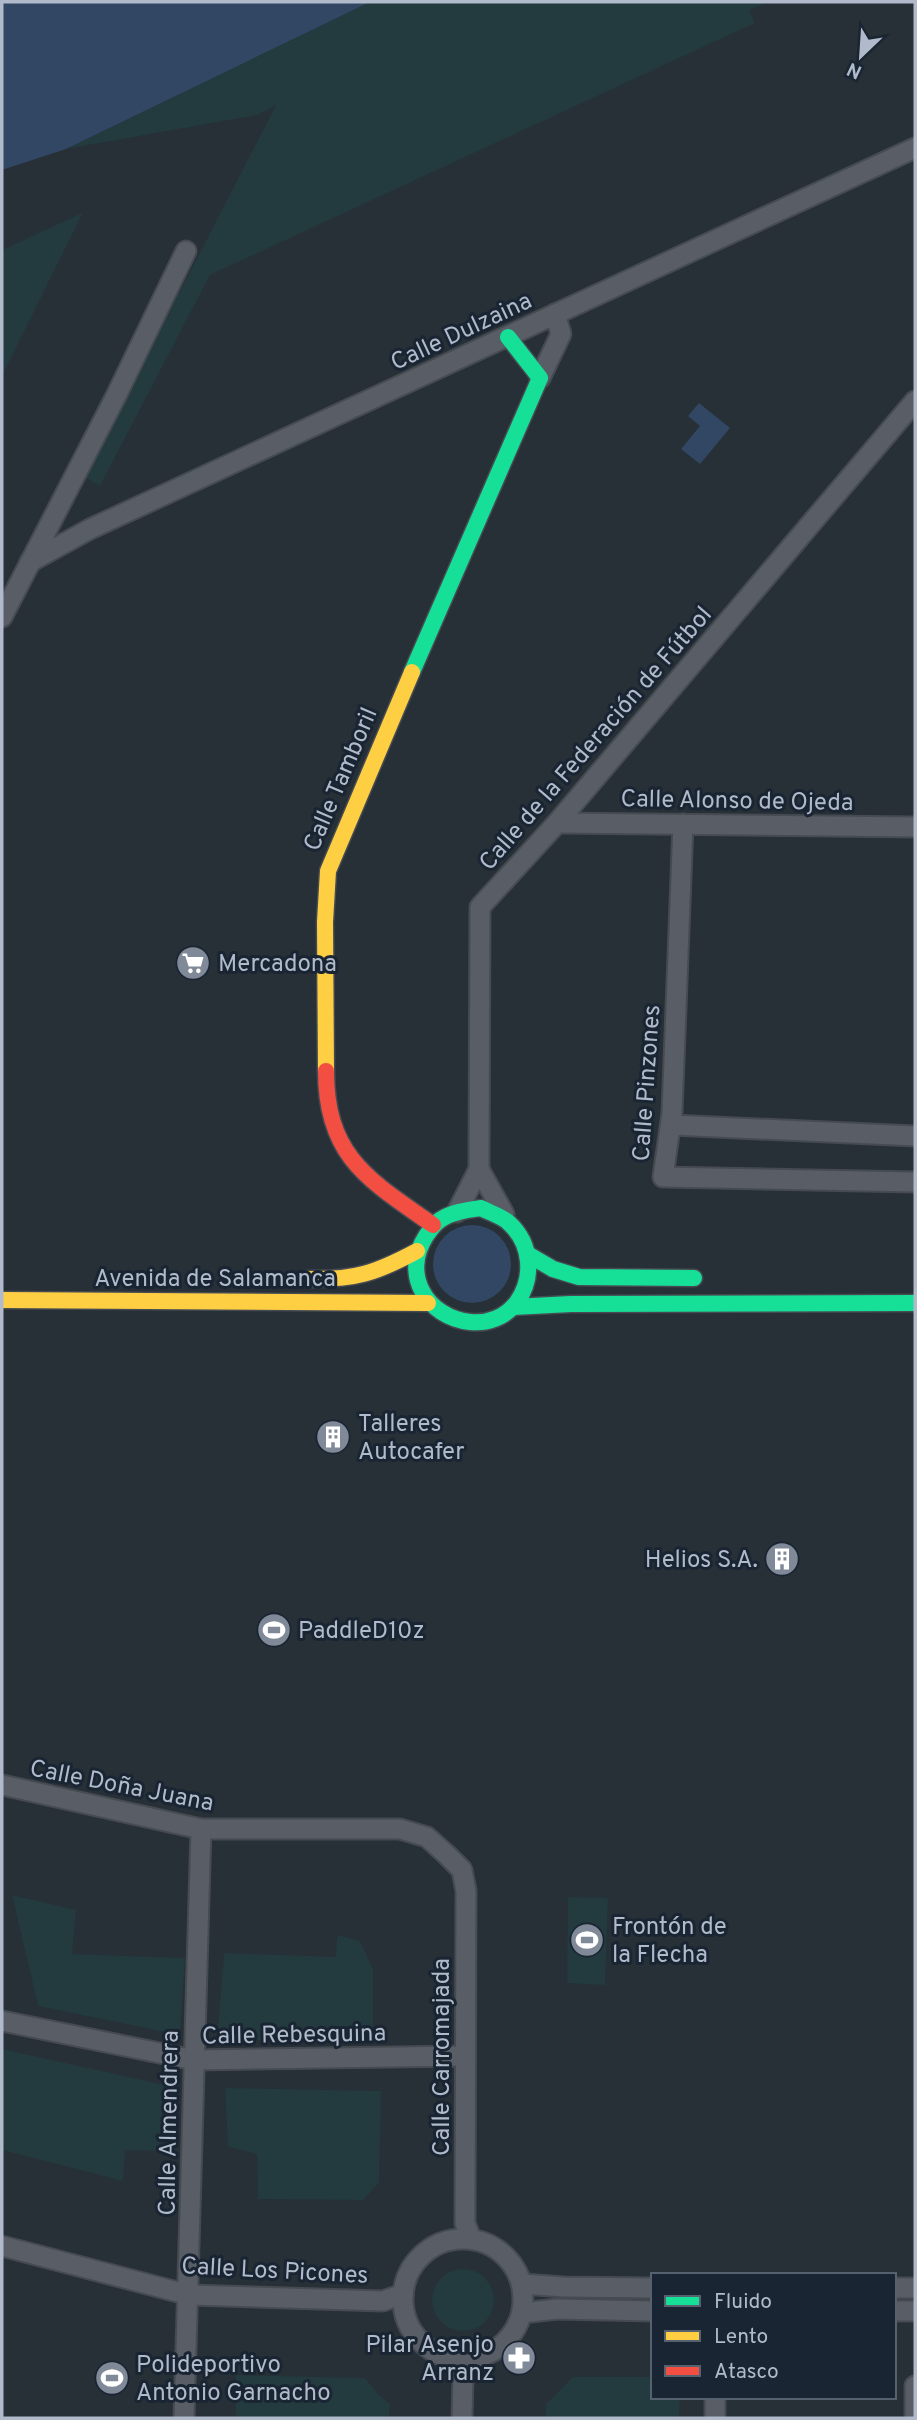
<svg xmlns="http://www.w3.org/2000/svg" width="917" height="2420" viewBox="0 0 917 2420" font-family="Overpass,sans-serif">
<rect width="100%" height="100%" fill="#272f37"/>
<!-- green -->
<g fill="#233a3e">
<path d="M 370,2 L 768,2 L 749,10 L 755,23 L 210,275 L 100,486 L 84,477 L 276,105 L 258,115 L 66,149 Z"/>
<path d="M 82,213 L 83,213 L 2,376 L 2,250 Z"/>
<path d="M 12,1895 L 76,1910 L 72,1954 L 185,1958 L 180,2035 L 38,2006 Z"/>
<path d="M 568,1897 L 608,1898 L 605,1985 L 567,1983 Z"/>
<path d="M 337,1935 L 360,1941 L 373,1969 L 373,2040 L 217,2040 L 224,1953 L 336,1957 Z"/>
<path d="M 2,2049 L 165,2085 L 158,2151 L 125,2150 L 123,2181 L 2,2150 Z"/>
<path d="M 225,2088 L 381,2091 L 379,2183 L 363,2200 L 258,2199 L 257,2154 L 228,2147 Z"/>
<circle cx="463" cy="2300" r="31"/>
<path d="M 236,2375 L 365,2378 L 379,2395 L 390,2404 L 389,2418 L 236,2418 Z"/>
<path d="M 573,2377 L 653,2377 L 653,2397 L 680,2397 L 679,2418 L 546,2418 L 546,2404 Z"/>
</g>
<!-- water -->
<g fill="#314763">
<path d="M 2,2 L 370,2 L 66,149 L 2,170 Z"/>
<path d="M 699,403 L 730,428 L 700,464 L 681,449 L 700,426 L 688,416 Z"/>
<circle cx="472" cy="1264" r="39"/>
</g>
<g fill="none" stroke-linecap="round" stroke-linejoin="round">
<!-- street casing -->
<g stroke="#464b52" stroke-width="23">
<g id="street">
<path d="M 540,378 L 561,334 L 555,314"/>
<path d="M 30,562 L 90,529 L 915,148"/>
<path d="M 2,617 L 116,396 L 186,251"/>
<path d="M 557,823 L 915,827"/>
<path d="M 683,824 L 672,1113 L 663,1177 L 915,1182"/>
<path d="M 671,1125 L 915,1136"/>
<path d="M 479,1169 L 504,1214"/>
<path d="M 457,1212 L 479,1169 L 480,907 L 557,823 L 915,401"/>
<path d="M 2,1785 L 201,1829 L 400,1829 L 427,1837 L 447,1855 L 462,1870 L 466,1891 L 465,2223 L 471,2239"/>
<path d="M 2,2021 L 194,2060 L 464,2056"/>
<circle cx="463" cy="2299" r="60"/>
<path d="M 2,2246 L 189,2295 L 383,2301 L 403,2294"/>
<path d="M 522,2284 L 564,2287 L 653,2288"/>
<path d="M 894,2288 L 915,2288"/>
<path d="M 894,2311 L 915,2311"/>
<path d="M 522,2313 L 557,2309 L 653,2311"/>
<path d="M 455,2359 L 463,2378 L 462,2418"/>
<path d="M 715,2397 L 715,2418"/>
<path d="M 184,2418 L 201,1829"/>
<path d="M 915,2418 L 915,2386"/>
</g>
</g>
<!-- fast casing -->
<g stroke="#464b52" stroke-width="19">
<g id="fast">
<path d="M 412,672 L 540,378 L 508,337"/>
<path d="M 481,1208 C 490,1213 502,1216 509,1223 C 532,1244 534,1278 517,1302 C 506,1317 488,1324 470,1322 C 427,1317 401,1275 426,1236 C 430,1230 434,1224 440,1220 C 452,1212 467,1210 481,1208 Z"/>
<path d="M 529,1255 L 553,1269 L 579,1277 L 694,1278"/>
<path d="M 513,1307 L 571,1304 L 915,1303"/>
</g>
</g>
<!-- slow casing -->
<g stroke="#464b52" stroke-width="19">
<g id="slow">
<path d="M 326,1071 L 325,922 L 328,871 L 412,672"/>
<path d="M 308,1279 C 355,1280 376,1273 417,1251"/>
<path d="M 2,1300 L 428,1303"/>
</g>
</g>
<!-- jam casing -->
<g stroke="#464b52" stroke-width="19">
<path id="jam" d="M 326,1071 C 326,1157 369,1180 433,1225"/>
</g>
<!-- street -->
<use href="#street" stroke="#585d66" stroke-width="19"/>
<!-- fast -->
<use href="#fast" stroke="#16e098" stroke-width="16"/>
<!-- slow -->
<use href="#slow" stroke="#ffcf43" stroke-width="16"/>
<!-- jam -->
<use href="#jam" stroke="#f24e42" stroke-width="16"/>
</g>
<!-- icons -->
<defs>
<g id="supermarket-disc" transform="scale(1.75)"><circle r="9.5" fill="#808997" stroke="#1a2533"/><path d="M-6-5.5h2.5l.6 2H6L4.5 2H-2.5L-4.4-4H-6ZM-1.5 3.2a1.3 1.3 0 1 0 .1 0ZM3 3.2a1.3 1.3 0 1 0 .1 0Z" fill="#fff"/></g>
<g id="building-disc" transform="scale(1.75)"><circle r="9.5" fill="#808997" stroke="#1a2533"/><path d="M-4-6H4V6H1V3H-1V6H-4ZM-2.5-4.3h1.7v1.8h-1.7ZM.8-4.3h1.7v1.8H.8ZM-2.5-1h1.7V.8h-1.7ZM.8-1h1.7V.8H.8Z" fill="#fff"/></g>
<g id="stadium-disc" transform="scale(1.75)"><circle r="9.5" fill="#808997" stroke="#1a2533"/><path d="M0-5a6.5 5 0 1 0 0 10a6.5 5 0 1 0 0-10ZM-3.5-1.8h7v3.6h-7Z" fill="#fff"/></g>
<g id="pharmacy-disc" transform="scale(1.75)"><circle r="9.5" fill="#808997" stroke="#1a2533"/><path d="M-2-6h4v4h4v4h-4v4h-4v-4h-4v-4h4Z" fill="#fff"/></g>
</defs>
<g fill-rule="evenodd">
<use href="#supermarket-disc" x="193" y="963"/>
<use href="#building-disc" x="333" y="1437"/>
<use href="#building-disc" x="782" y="1559"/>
<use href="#stadium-disc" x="274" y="1630"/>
<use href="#stadium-disc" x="587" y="1940"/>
<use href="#pharmacy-disc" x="519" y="2358"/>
<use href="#stadium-disc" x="112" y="2378"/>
</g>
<g text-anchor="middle" stroke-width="6" stroke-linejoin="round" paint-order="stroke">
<!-- street labels -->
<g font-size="24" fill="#b0baca" stroke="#1a2533">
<text transform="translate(461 331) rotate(-25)" y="8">Calle Dulzaina</text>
<text transform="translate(595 738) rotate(-49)" y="8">Calle de la Federación de Fútbol</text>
<text transform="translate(340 779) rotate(-67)" y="8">Calle Tamboril</text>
<text transform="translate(737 800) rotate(1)" y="8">Calle Alonso de Ojeda</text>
<text transform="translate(646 1083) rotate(-86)" y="8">Calle Pinzones</text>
<text x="215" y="1286">Avenida de Salamanca</text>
<text transform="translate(122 1785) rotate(11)" y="8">Calle Doña Juana</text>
<text transform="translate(294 2034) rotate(-1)" y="8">Calle Rebesquina</text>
<text transform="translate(441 2057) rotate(-90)" y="8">Calle Carromajada</text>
<text transform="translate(168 2123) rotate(-89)" y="8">Calle Almendrera</text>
<text transform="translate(275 2270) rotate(3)" y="8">Calle Los Picones</text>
</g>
<!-- poi labels -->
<g font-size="24" fill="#b0baca" stroke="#1a2533" text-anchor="start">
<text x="218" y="971">Mercadona</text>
<text x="358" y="1431">Talleres<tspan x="358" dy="28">Autocafer</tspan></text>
<text x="758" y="1567" text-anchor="end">Helios S.A.</text>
<text x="298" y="1638">PaddleD10z</text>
<text x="612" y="1934">Frontón de<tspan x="612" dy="28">la Flecha</tspan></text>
<text x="494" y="2352" text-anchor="end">Pilar Asenjo<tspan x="494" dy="28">Arranz</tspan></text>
<text x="136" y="2372">Polideportivo<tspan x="136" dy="28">Antonio Garnacho</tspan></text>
</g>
</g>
<!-- border -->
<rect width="917" height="2420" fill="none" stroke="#b0baca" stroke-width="7"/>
<!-- legend -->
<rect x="651" y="2273" width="245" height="126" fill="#1a2533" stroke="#56616f" stroke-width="2"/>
<rect x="665" y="2296" width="35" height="10" fill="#16e098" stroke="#56616f" stroke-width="2"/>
<text x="714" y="2308" font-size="21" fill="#b0baca">Fluido</text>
<rect x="665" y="2331" width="35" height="10" fill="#ffcf43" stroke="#56616f" stroke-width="2"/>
<text x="714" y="2343" font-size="21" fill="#b0baca">Lento</text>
<rect x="665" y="2366" width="35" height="10" fill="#f24e42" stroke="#56616f" stroke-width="2"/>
<text x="714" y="2378" font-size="21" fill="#b0baca">Atasco</text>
<!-- north arrow -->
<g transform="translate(861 56) rotate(205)" stroke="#1a2533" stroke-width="5" paint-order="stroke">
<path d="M0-5L12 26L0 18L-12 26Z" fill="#b0baca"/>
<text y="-10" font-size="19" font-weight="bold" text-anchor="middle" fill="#b0baca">N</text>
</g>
</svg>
